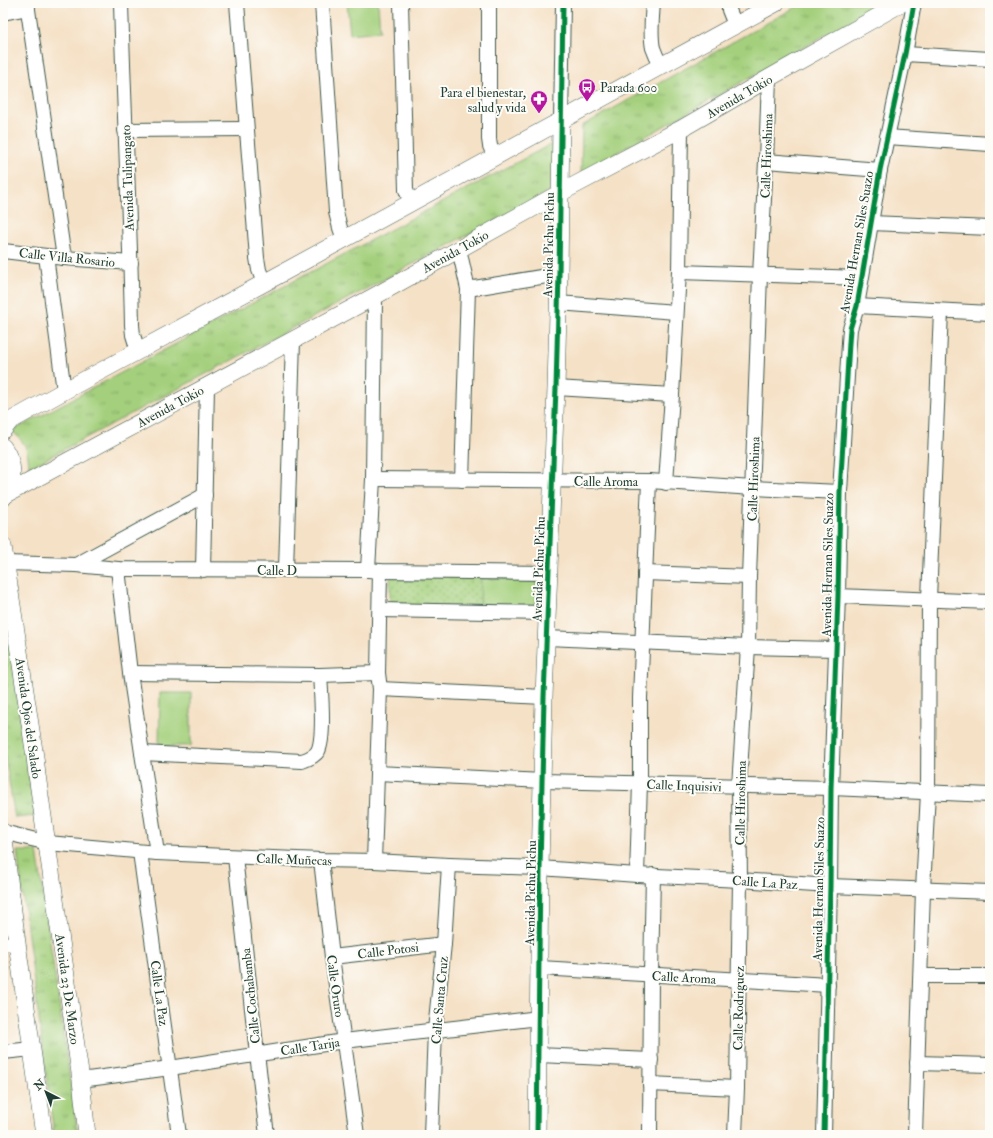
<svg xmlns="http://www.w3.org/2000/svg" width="993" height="1138" viewBox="0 0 993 1138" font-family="'IM FELL Double Pica',serif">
<defs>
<pattern id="grass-tufts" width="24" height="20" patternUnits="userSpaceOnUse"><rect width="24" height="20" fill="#a4d07d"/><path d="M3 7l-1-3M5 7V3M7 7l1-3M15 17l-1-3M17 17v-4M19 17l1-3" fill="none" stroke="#85aa67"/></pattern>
<pattern id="park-dots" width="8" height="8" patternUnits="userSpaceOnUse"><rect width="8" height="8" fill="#a4d07d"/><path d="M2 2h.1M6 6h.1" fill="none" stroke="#85aa67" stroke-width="1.8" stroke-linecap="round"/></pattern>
</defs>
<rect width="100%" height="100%" fill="#fdfcf7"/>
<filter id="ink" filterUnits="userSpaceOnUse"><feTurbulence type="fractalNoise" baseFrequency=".025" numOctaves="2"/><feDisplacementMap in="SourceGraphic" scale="8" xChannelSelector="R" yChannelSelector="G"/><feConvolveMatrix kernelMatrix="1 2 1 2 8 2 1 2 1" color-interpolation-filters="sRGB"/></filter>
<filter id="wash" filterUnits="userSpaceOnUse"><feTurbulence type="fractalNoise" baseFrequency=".012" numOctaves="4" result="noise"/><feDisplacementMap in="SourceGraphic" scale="16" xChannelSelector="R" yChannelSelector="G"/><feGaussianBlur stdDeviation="0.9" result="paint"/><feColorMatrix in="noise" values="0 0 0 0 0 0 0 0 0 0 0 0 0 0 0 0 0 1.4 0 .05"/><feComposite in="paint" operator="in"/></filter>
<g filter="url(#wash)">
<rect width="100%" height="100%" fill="#f5e1c6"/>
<!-- grass -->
<g fill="url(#grass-tufts)" stroke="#628658">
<path d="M 803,3 L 882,3 L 581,173 L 582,126 Z"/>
<path d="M 557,141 L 558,187 L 29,468 C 28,449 26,444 12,431 Z"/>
<path d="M 3,600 L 35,816 L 15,818 L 3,745 Z"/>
<path d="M 17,851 L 37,851 L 78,1135 L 54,1135 Z"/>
</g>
<!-- park -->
<path fill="url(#park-dots)" stroke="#628658" d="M 390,575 L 538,576 L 538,608 L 390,606 Z"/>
<!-- garden -->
<g fill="#a4d07d" stroke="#628658">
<path d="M 347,3 L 378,3 L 380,31 L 350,34 Z"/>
<path d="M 481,578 L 537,581 L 535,606 L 480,604 Z"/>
<path d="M 160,693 L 191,693 L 191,746 L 159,746 Z"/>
</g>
</g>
<g filter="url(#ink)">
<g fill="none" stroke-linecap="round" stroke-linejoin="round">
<!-- minor casing -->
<g stroke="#3f564a" stroke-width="16">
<g id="minor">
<path d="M 27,3 L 64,258"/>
<path d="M 121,3 C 124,110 130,218 132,325 L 133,335 L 138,351"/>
<path d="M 237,3 L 257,258 L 259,270 L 264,283"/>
<path d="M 322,3 L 336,212 L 340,228 L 344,239"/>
<path d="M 401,3 L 406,190 L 411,203"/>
<path d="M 489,3 L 489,139 L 490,146 L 495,157"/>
<path d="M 653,3 C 652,17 650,34 653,48 C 655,54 658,60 661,65"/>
<path d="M 729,3 L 729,10 L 735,25"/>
<path d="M 3,13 L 28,8"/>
<path d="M 905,54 L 990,59"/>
<path d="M 561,121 L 563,3"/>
<path d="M 125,130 L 246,129"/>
<path d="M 887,137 L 990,144"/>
<path d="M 766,161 L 880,170"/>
<path d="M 871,223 L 990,228"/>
<path d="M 459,249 L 468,289 L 462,480"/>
<path d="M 3,251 L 64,258 L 131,263"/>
<path d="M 46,256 L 64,391"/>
<path d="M 679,272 L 861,278"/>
<path d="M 468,289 L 559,274"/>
<path d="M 558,303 L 676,312"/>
<path d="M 857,306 L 990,313"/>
<path d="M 556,388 L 672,395"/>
<path d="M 373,479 L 649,481 L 753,488 L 840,492"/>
<path d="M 666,483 L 672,395 L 679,272 L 681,129"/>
<path d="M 5,563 L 76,565 L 118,569 L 368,570 L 380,571 L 548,573"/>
<path d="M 76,565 L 205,495"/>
<path d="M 118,569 L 130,673 L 157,853"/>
<path d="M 203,570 L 207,387"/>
<path d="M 286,570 L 293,340"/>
<path d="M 368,570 L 373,479 L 375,296"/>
<path d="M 645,573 L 749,577"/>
<path d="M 838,596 L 990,602"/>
<path d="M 380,610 L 548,613"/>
<path d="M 547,638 L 748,647 L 836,649"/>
<path d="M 130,673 L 320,675 L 378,673"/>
<path d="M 380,689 L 544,697"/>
<path d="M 142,753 L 302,761 C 308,759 315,756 318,751 C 325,737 321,692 320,675"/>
<path d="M 377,773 L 543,781 L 831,788 L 990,795"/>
<path d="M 3,832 L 48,843 L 157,853 L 321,860 L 374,861 L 449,865 L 540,868 L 637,875 L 740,880 L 830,886 L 990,892"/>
<path d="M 140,852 L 179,1135"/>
<path d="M 235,857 L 257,1054 L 267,1135"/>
<path d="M 321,860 L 332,957 L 357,1135"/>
<path d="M 374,861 L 380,689 L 378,673 L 380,571"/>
<path d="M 637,875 L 640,783 L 640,698 L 649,481"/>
<path d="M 3,944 L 17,943"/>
<path d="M 332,957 L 444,944"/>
<path d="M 540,968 L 828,985"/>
<path d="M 921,976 L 990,976"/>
<path d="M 3,1052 L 32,1049"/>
<path d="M 538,1055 L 651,1060"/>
<path d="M 917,1063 L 990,1065"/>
<path d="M 81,1080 L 170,1068 L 344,1041 L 539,1018"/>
<path d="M 650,1084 L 737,1088"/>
<path d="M 431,1135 L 435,1030 L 444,944 L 449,865"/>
<path d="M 650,1135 L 651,975 L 653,875"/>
<path d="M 735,1135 L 737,1088 L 740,880 L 739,786 L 748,647 L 749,577 L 760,275 L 766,161 L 769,78"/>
<path d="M 824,1135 L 830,886 L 831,788 L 838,596 L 840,492 L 849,343 L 850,329 L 857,306 L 880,170 L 905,54 L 914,3"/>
<path d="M 915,1135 L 923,890 L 928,792 L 929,599 L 941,311"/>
</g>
</g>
<!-- tertiary casing -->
<g stroke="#3f564a" stroke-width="18">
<g id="tertiary">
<path d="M 3,430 L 10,421 L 64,391 L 264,283 L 776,3"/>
<path d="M 3,447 C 14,462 16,483 3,498"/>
<path d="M 5,495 L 375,296 L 560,193 L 681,129 L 769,78 L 902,3"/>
<path d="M 3,546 L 35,757 L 37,775 L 81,1080 L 87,1135"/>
<path d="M 3,832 L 17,943 L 44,1135"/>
<path d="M 537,1135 L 540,868 L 544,697 L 556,388 L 559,274 L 561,121"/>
</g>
</g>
<!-- minor -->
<use href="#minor" stroke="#fff" stroke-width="14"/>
<!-- tertiary -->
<use href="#tertiary" stroke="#fff" stroke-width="17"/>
<!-- cycleway casing -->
<g stroke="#fdfcf7" stroke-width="8">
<g id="cycleway">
<path d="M 537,1135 L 540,868 L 544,697 L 556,388 L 559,274 L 563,3"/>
<path d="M 824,1135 L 830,886 L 831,788 L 838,596 L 840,492 L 849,343 L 850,329 L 857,306 L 880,170 L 905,54 L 914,3"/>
</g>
</g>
<!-- cycleway -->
<use href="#cycleway" stroke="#00873e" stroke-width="5"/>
</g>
</g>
<!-- icons -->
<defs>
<g id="bus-pin" transform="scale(0.9)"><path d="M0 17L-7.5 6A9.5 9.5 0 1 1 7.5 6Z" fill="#b5179e" stroke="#fdfcf7"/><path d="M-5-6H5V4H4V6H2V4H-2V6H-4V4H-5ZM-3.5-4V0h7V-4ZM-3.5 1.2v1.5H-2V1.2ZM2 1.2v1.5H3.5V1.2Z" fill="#fff"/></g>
<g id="pharmacy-pin" transform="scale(0.9)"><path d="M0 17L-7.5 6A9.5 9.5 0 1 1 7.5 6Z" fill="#b5179e" stroke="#fdfcf7"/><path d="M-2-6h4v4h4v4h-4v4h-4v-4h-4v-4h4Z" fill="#fff"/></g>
</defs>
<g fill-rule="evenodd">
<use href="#bus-pin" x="587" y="87"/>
<use href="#pharmacy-pin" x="539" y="99"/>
</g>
<g text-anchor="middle" stroke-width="4" stroke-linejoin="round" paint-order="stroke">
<!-- poi labels -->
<g font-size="13" fill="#1f3d34" stroke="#fdfcf7" text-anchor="start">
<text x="600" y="92">Parada 600</text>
<text x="526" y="97" text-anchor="end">Para el bienestar,<tspan x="526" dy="15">salud y vida</tspan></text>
</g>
<!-- street labels -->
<g font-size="13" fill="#1f3d34" stroke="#fdfcf7">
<text transform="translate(739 96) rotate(-30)" y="5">Avenida Tokio</text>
<text transform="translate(766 156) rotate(-88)" y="5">Calle Hiroshima</text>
<text transform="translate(127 178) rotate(-92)" y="5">Avenida Tulipangato</text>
<text transform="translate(856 242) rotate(-80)" y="5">Avenida Hernan Siles Suazo</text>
<text transform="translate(548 245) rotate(-89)" y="5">Avenida Pichu Pichu</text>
<text transform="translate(455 251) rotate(-29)" y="5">Avenida Tokio</text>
<text transform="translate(67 257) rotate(6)" y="5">Calle Villa Rosario</text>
<text transform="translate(170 406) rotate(-28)" y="5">Avenida Tokio</text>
<text transform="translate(753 479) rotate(-88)" y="5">Calle Hiroshima</text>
<text x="606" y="486">Calle Aroma</text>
<text transform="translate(827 565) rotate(-89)" y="5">Avenida Hernan Siles Suazo</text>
<text transform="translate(538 569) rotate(-88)" y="5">Avenida Pichu Pichu</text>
<text x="277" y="575">Calle D</text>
<text transform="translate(29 718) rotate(82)" y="5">Avenida Ojos del Salado</text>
<text transform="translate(684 785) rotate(2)" y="5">Calle Inquisivi</text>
<text transform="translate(740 803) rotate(-89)" y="5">Calle Hiroshima</text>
<text transform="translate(294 859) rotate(2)" y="5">Calle Muñecas</text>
<text transform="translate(765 882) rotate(4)" y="5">Calle La Paz</text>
<text transform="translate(818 889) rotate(-89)" y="5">Avenida Hernan Siles Suazo</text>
<text transform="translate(530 893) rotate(-89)" y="5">Avenida Pichu Pichu</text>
<text transform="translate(388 950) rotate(-7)" y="5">Calle Potosi</text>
<text transform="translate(684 977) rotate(3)" y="5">Calle Aroma</text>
<text transform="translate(336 986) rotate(82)" y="5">Calle Oruro</text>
<text transform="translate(68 989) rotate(82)" y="5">Avenida 23 De Marzo</text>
<text transform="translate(160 993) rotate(82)" y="5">Calle La Paz</text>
<text transform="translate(250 996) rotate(-96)" y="5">Calle Cochabamba</text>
<text transform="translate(439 1000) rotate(-85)" y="5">Calle Santa Cruz</text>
<text transform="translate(738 1008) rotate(-89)" y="5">Calle Rodriguez</text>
<text transform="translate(310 1046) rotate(-9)" y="5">Calle Tarija</text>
</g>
</g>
<!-- margin -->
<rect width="993" height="1138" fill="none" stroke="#fdfcf7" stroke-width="16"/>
<!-- north arrow -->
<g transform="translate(46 1092) rotate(318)" stroke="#fdfcf7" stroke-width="3" paint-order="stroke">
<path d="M0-3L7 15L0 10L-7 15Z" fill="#1f3d34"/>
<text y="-6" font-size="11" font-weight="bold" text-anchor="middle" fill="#1f3d34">N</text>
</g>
</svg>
